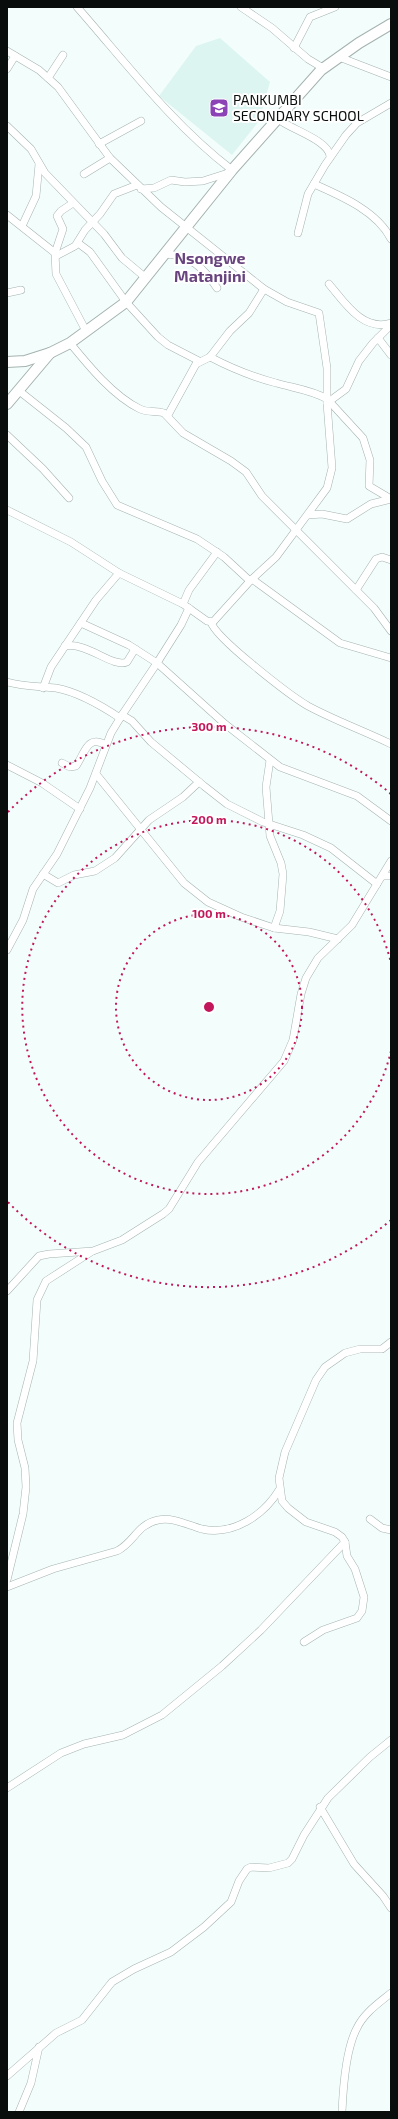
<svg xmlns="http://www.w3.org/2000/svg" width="398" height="2119" viewBox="0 0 398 2119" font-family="'Exo 2',sans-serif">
<rect width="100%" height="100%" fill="#f3fefc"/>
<!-- built -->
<path fill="#ddf5f0" d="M 220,38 L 270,82 L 259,121 L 232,155 L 159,96 L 196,46 Z"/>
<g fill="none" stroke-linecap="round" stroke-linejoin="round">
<!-- street casing -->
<g stroke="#a5b3b0" stroke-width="8">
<g id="street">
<path d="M 77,7 C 127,64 172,124 232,170"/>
<path d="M 241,7 L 272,28 L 308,59 L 323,68"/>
<path d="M 294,48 L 310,17 L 335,7"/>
<path d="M 7,51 L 39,70 L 58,87 L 110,158 L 161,207 L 264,289 L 287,302 L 319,313 L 327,368 L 327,403"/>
<path d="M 339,57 L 391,77"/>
<path d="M 7,69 L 15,56"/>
<path d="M 48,78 L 63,55"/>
<path d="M 278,119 C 292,130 328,140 330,156"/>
<path d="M 7,126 L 31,149 L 45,173 L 104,234 L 122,258 L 146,278"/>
<path d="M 99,144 L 141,121"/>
<path d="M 84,174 L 110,158"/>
<path d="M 314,184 C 341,196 377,211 391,239"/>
<path d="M 141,189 L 154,188 L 171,180 L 185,182 L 203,181 L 228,173"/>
<path d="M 7,215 L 55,253 L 56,274 L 86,331"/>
<path d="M 22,226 L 36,196 L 39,164"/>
<path d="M 298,233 L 308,194 L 325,165 L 346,135 L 357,123 L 391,103"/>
<path d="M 78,243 L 90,252 L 126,302 L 158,337 L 168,345 L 199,361"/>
<path d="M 55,253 L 63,229 L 57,216 L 61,211 L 73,203"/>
<path d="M 165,254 C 190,255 204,268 217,288"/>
<path d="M 56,256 L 75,246 L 85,230 L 100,214 L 114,194 L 137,185"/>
<path d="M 329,284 C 345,303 363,332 391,323"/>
<path d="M 7,293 L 21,290"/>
<path d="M 378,338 L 391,355"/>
<path d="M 70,343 C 88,365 113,396 140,409 C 148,413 156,410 164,413 L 183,433 L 231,461 L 246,472 L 262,496 L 374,608 L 391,631"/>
<path d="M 210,357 C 231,368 253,377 276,383 C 293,388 312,390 327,399"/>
<path d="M 18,390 L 66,428 L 86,447 L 102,481 L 117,505 L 197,539 L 224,557 L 250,581"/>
<path d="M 329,401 L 363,438 L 370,460 L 369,486 L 391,499"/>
<path d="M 168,415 L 196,364 L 210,357 L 230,331 L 249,313 L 264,289"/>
<path d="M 7,435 L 43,469 L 69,498"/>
<path d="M 7,510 L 71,542 L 119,573 L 183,604 L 207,621 L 213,622 L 250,581 L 276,557 L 327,488 L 332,468 L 327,403 L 346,389 L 359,361 L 373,343 L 391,325"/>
<path d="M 308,515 L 322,514 L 347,519 L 371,504 L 391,499"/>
<path d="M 252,579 L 340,643 L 391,658"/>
<path d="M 356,590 L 376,559 L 382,557 L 391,560"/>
<path d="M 183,604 L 189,590 L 217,552"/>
<path d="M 211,622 C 215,638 291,696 308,706 C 334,720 364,731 391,744"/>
<path d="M 81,623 L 129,645 L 157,663 L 225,724 L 280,767 L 357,796 L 391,821"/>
<path d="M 65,646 C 88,642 112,668 127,662 L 135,649"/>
<path d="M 7,682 C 25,687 38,686 56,688 C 78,692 102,706 120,718"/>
<path d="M 43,688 L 51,667 L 96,600 L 119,573"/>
<path d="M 122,715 L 132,721 L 151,742 L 204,786 L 227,804 L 263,822 L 303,835 L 331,848 L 377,884"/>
<path d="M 270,760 L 266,787 L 270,836 L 281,863 L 283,874 L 280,911 L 274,928"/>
<path d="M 62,763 L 70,767 L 76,766 C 85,753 87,734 106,745"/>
<path d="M 7,765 L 42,783 L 80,809"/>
<path d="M 96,774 L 184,883 L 208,902 L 241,917 L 274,928 L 309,932 L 338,939"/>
<path d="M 43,874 L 58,883 L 74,875 L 95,871 L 115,858 L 149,820 L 183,797 L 199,782"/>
<path d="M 383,876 L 391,876"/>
<path d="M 7,950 L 23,920 L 33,889 L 57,854 L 90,788 L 111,733 L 122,715 L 157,663 L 181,625 L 189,608"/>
<path d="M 7,1291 L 39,1256 L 49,1254 L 93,1251 L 122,1240 L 163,1214 L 169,1209 L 198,1162 L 284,1061 L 293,1040 L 301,994 L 306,978 L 318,958 L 352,925 L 391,861"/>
<path d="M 370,1519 L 382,1528 L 391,1530"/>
<path d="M 7,1580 L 23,1514 L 26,1487 L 25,1468 L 18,1440 L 17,1423 L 33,1361 L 37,1300 L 46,1281 L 91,1252"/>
<path d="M 7,1587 L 53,1569 L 117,1551 C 135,1542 136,1525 158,1520 C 174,1517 187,1525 202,1529 C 233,1536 264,1515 279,1490"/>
<path d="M 304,1642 L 323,1630 L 357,1618 L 362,1611 L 364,1597 L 355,1569 L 347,1556 L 345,1542 L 342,1537 L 335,1532 L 306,1522 L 288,1508 L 282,1501 L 279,1478 L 285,1452 L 316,1380 L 325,1367 L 345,1353 L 360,1349 L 382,1349 L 391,1342"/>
<path d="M 7,1788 L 61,1753 L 84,1744 L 123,1735 L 162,1715 L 222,1666 L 261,1630 L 345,1542"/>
<path d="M 320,1807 L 354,1864 L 383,1896 L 391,1908"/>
<path d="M 7,2076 L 56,2033 L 82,2020 L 112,1982 L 134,1969 L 171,1952 L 204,1927 L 231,1902 L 239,1881 L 247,1869 L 251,1867 L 269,1868 L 288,1863 L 292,1859 L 304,1835 L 328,1798 L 370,1757 L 391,1740"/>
<path d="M 19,2112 L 31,2083 L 39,2047"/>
<path d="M 342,2112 C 343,2089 346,2048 357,2028 C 364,2013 379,2003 391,1993"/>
</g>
</g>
<!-- secondary casing -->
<g stroke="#a5b3b0" stroke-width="12">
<g id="secondary">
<path d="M 7,362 L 25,361 L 50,353 L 70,343 L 126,302 L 232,170 L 321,70 L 359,43 L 391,24"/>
<path d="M 7,404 L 50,353"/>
</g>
</g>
<!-- street -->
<use href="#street" stroke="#fff" stroke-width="7"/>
<!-- secondary -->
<use href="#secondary" stroke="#fff" stroke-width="10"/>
</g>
<!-- distance rings -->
<g fill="none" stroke="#c2185b" stroke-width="2" stroke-dasharray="2 4">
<circle cx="209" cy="1007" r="93"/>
<path d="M391 1051A187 187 0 1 1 391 963"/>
<path d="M391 1220A280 280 0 0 1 8 1202M8 812A280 280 0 0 1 391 794"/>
</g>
<!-- icons -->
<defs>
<g id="school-square" transform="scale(1)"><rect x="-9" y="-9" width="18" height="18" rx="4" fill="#8b43b6" stroke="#fff"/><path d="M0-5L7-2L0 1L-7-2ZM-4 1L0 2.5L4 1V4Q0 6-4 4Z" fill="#fff"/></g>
</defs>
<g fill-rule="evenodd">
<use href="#school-square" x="219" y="108"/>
</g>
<g text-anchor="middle" stroke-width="4" stroke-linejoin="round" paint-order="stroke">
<!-- poi labels -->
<g font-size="14" fill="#090d0c" stroke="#fff" text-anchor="start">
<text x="233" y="105">PANKUMBI<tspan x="233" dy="16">SECONDARY SCHOOL</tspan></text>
</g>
<!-- quarter labels -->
<g font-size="16" font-weight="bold" fill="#67447e" stroke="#fff">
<text x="210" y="264">Nsongwe<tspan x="210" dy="18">Matanjini</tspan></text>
</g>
</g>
<circle cx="209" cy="1007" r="6" fill="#c2185b" stroke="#fff" stroke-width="2"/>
<g font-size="12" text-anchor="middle" font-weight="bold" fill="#c2185b" stroke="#fff" stroke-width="4" stroke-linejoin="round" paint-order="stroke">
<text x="209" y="731">300 m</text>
<text x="209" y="824">200 m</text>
<text x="209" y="918">100 m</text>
</g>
<!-- border -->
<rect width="398" height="2119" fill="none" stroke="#090d0c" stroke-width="16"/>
</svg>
